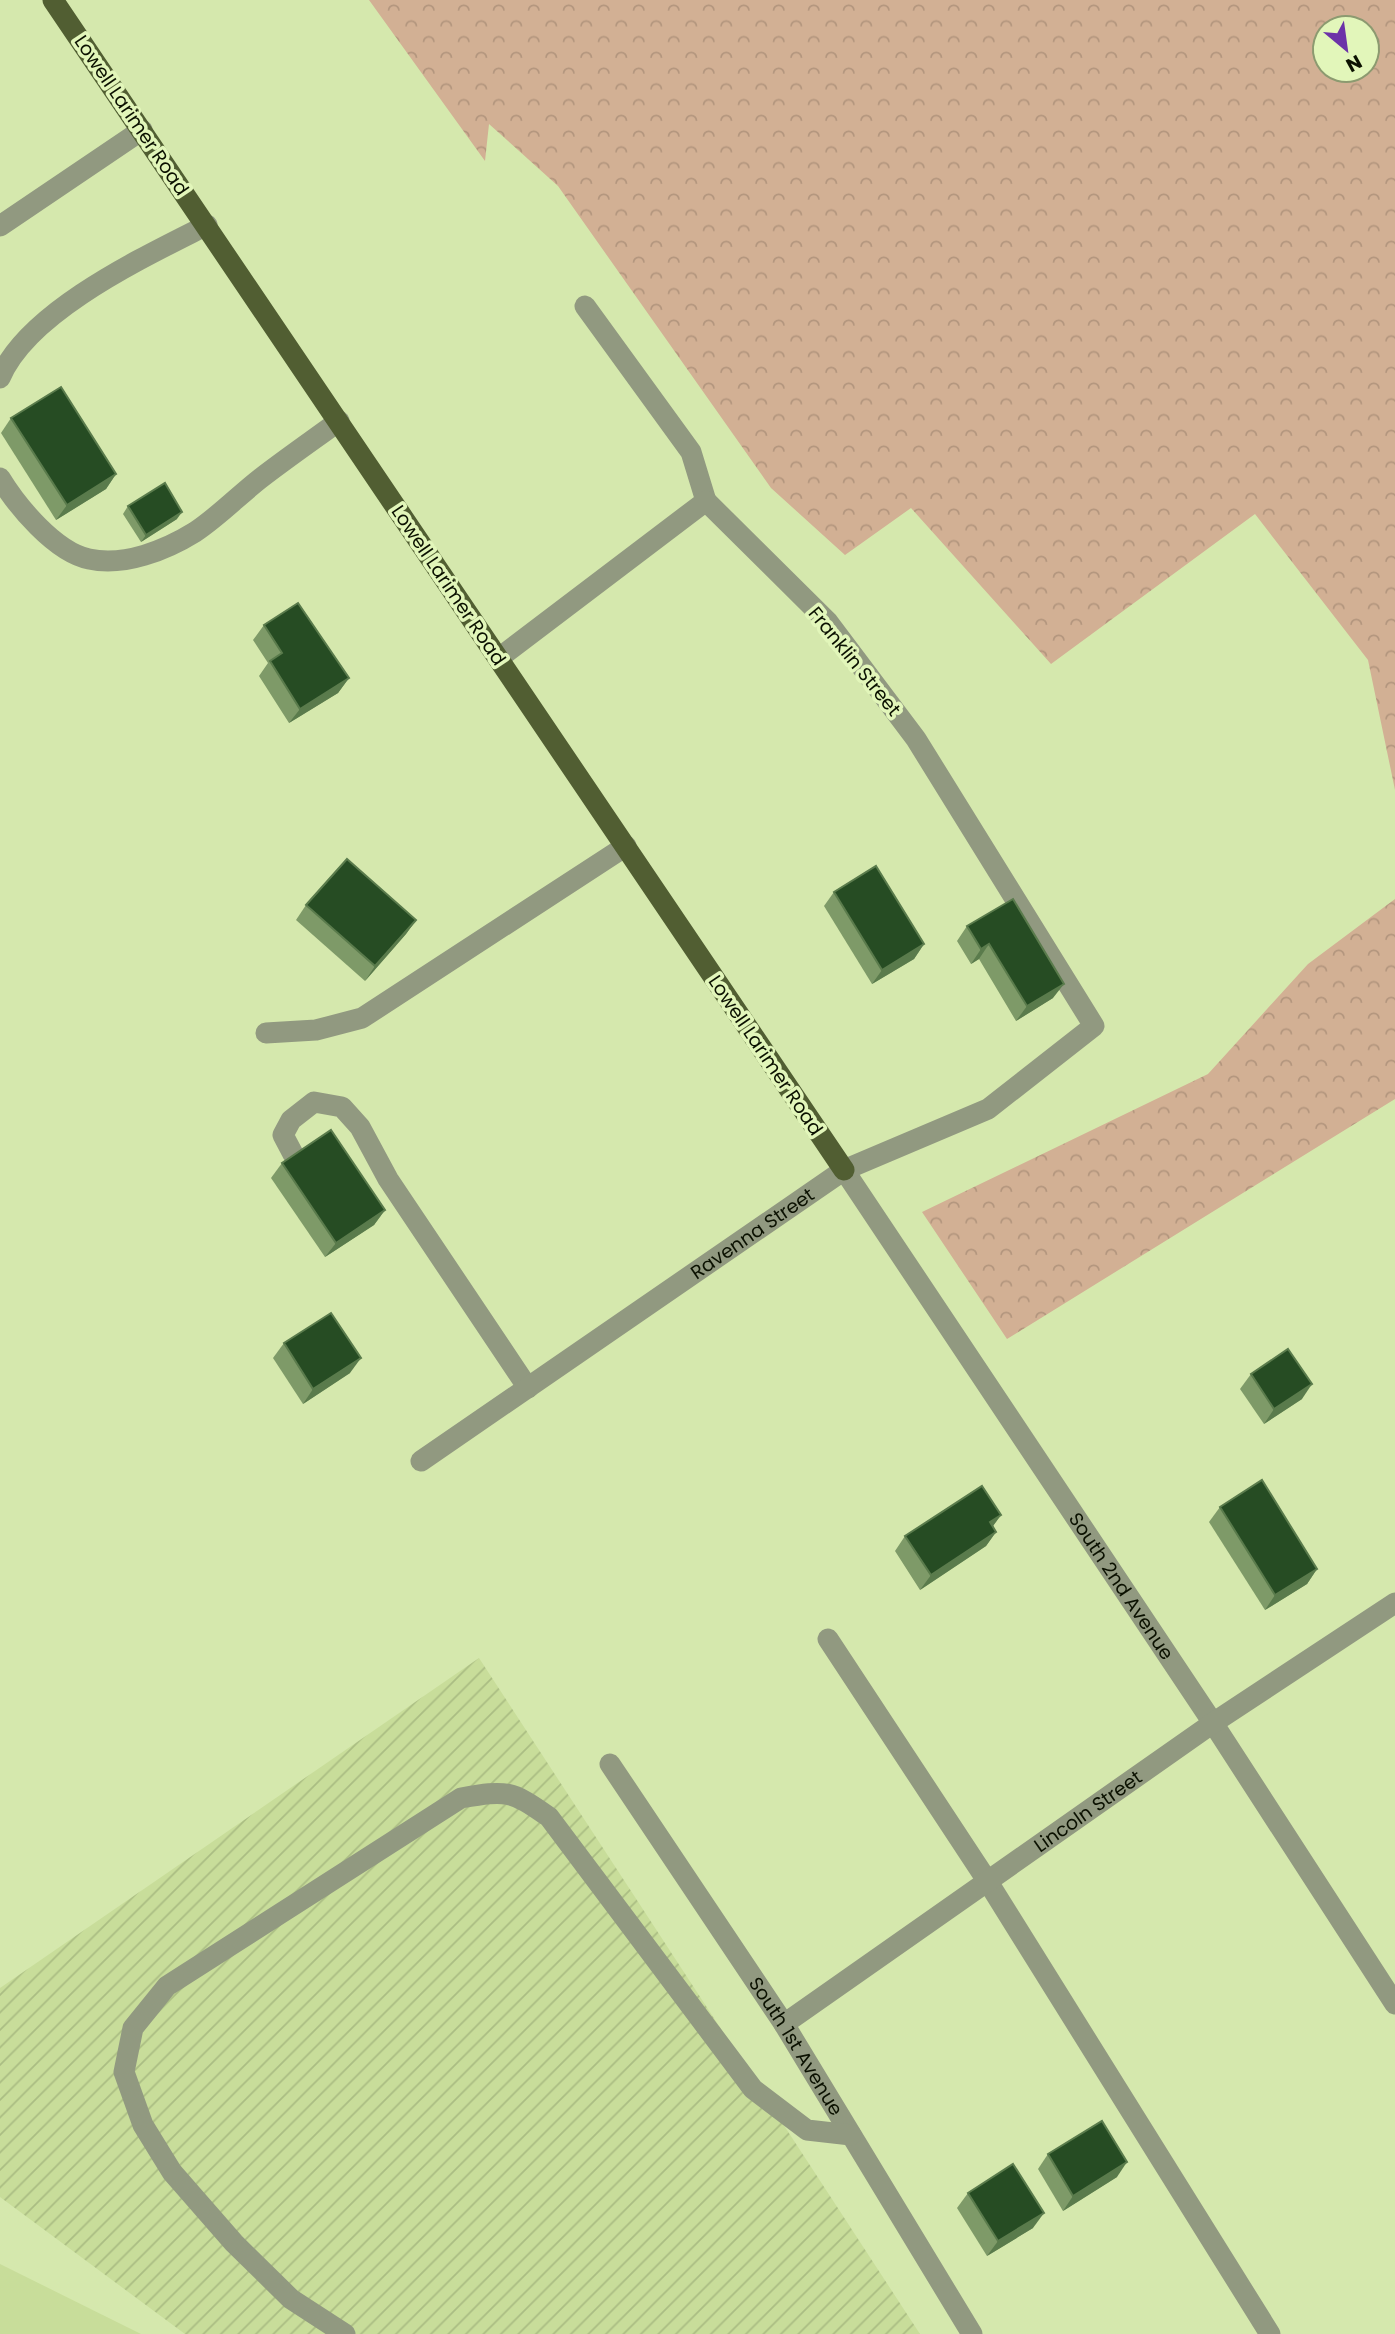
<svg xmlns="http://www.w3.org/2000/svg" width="1395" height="2334" viewBox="0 0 1395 2334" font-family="Poppins,sans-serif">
<defs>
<pattern id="industrial-furrows" width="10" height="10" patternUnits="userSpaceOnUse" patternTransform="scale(1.75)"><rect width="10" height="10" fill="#c8dd9a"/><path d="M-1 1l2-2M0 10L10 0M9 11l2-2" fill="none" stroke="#aabd83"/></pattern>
<pattern id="forest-crowns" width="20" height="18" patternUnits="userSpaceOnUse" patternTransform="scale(1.75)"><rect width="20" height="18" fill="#d2b094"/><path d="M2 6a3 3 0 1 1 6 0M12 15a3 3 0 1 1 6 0" fill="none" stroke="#b3967e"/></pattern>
</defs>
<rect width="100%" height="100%" fill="#d5e8ad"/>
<!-- built -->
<path fill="#c8dd9a" d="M 0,2264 L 141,2334 L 0,2334 Z"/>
<!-- industrial -->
<path fill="url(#industrial-furrows)" d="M 479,1658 L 920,2334 L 185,2334 L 0,2197 L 0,1988 Z"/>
<!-- forest -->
<g fill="url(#forest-crowns)" fill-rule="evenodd">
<path d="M 369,0 L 1395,0 L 1395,790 L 1368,660 L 1255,514 L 1051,664 L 911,508 L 845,555 L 771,488 L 558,186 L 489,124 L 485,161 ZM 1367,28 L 1367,70 L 1325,70 L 1325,28 Z"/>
<path d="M 1395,899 L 1395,1099 L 1007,1339 L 922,1212 L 1208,1074 L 1308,964 Z"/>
</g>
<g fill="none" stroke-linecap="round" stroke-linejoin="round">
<!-- minor -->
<g stroke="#919980" stroke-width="21">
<path d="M 0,226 L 142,130"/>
<path d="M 585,306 L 691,452 L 706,501"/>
<path d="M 0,378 C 28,311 144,257 207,225"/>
<path d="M 0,478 C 17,506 55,552 89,559 C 124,567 166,550 195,532 C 219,516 239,495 261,478 C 287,458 313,440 339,421"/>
<path d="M 266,1033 L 316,1030 L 362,1018 L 626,846"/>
<path d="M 293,1154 L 283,1135 L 291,1120 L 314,1102 L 342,1107 L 360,1127 L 388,1179 L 528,1388"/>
<path id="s1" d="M 844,1170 L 1213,1723 L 1395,2004"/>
<path id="s2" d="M 421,1461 L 844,1170 L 988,1109 L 1094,1026 L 916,739 L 828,622 L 706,501 L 499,658"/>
<path d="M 828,1639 L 988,1882 L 1270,2334"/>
<path id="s3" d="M 610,1764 L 784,2024 L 972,2334"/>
<path id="s4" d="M 784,2024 L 1213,1723 L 1395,1603"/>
<path d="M 345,2334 L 291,2299 L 234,2243 L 172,2172 L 143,2125 L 124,2072 L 133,2028 L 167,1986 L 461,1798 C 507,1790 511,1790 549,1817 L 753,2089 L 807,2130 L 851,2135"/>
</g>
<!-- major -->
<path stroke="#515e32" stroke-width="21" d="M 53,0 L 844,1170"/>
</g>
<!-- wall -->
<g fill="#7e9a68">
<path d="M 11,418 L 116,474 L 106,489 L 56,520 L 1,433 Z"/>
<path d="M 128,506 L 177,519 L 141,542 L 123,514 Z"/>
<path d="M 264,625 L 349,678 L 338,693 L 289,723 L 259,676 L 268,663 L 253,640 Z"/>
<path d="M 834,892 L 924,944 L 914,959 L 872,984 L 824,906 Z"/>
<path d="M 1013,899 L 1053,998 L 1016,1021 L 979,959 L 971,964 L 957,941 L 967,926 Z"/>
<path d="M 306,905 L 416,920 L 406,934 L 365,981 L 296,920 Z"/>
<path d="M 282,1163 L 385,1210 L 374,1225 L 325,1257 L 271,1178 Z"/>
<path d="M 284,1343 L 350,1373 L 303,1404 L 273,1358 Z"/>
<path d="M 1251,1374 L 1302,1399 L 1264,1424 L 1240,1389 Z"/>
<path d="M 1220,1507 L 1317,1569 L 1307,1584 L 1265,1610 L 1209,1522 Z"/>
<path d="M 1001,1515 L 993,1526 L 996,1532 L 986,1546 L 920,1590 L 895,1551 L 905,1536 Z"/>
<path d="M 1048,2154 L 1117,2177 L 1063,2211 L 1038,2169 Z"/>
<path d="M 968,2193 L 1033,2228 L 987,2256 L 957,2208 Z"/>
</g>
<!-- shaded-wall -->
<g fill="#5a7b4c">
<path d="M 116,474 L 106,489 L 56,520 L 67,505 Z"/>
<path d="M 182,512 L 177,519 L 141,542 L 146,535 Z"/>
<path d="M 349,678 L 338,693 L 289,723 L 300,709 Z"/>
<path d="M 416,920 L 406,934 L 365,981 L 375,966 Z"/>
<path d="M 924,944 L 914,959 L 872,984 L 882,970 Z"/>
<path d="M 989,944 L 979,959 L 971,964 L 981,949 Z"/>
<path d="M 1064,984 L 1053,998 L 1016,1021 L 1027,1006 Z"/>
<path d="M 385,1210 L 374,1225 L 325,1257 L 336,1243 Z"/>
<path d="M 361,1358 L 350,1373 L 303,1404 L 313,1389 Z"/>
<path d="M 1312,1384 L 1302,1399 L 1264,1424 L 1274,1409 Z"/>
<path d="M 1001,1515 L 990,1530 L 990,1522 Z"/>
<path d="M 996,1532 L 986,1546 L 920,1590 L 931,1575 Z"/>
<path d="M 1317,1569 L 1307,1584 L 1265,1610 L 1275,1595 Z"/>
<path d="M 1127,2162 L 1117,2177 L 1063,2211 L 1073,2196 Z"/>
<path d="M 1044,2213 L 1033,2228 L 987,2256 L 998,2241 Z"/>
</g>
<!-- building -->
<g fill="#264c23" stroke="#5a7b4c" stroke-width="2">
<path d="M 61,387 L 116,474 L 67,505 L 11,418 Z"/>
<path d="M 165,483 L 182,512 L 146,535 L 128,506 Z"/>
<path d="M 298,603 L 349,678 L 300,709 L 270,661 L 282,653 L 264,625 Z"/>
<path d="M 347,859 L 416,920 L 375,966 L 306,905 Z"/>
<path d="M 876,866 L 924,944 L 882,970 L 834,892 Z"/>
<path d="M 1013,899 L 1064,984 L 1027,1006 L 989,944 L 981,949 L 967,926 Z"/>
<path d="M 331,1130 L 385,1210 L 336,1243 L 282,1163 Z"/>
<path d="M 331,1313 L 361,1358 L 313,1389 L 284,1343 Z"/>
<path d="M 1288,1349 L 1312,1384 L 1274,1409 L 1251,1374 Z"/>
<path d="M 1262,1480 L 1317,1569 L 1275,1595 L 1220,1507 Z"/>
<path d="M 982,1486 L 1001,1515 L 990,1522 L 996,1532 L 931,1575 L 905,1536 Z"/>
<path d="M 1102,2121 L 1127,2162 L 1073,2196 L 1048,2154 Z"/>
<path d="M 1013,2164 L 1044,2213 L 998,2241 L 968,2193 Z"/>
</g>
<g text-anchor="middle" stroke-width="7" stroke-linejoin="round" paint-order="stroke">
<!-- street labels -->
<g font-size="19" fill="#0b1100" stroke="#e2f6ba">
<text transform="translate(132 115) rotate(56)" y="7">Lowell Larimer Road</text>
<text transform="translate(449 585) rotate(56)" y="7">Lowell Larimer Road</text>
<text transform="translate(855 661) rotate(51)" y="7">Franklin Street</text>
<text transform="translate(766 1055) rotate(56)" y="7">Lowell Larimer Road</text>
<text dy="7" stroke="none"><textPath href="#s2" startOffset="402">Ravenna Street</textPath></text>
<text dy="7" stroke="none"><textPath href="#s1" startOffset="500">South 2nd Avenue</textPath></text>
<text dy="7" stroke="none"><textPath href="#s4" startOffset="371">Lincoln Street</textPath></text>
<text dy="7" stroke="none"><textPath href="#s3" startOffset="338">South 1st Avenue</textPath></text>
</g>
</g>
<!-- north arrow -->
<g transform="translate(1346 49) rotate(151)"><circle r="33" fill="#e2f6ba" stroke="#8c9a70" stroke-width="2"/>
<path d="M0-5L12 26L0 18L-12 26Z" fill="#6c32a8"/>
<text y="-10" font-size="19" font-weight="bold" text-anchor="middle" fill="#0b1100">N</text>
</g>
</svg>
